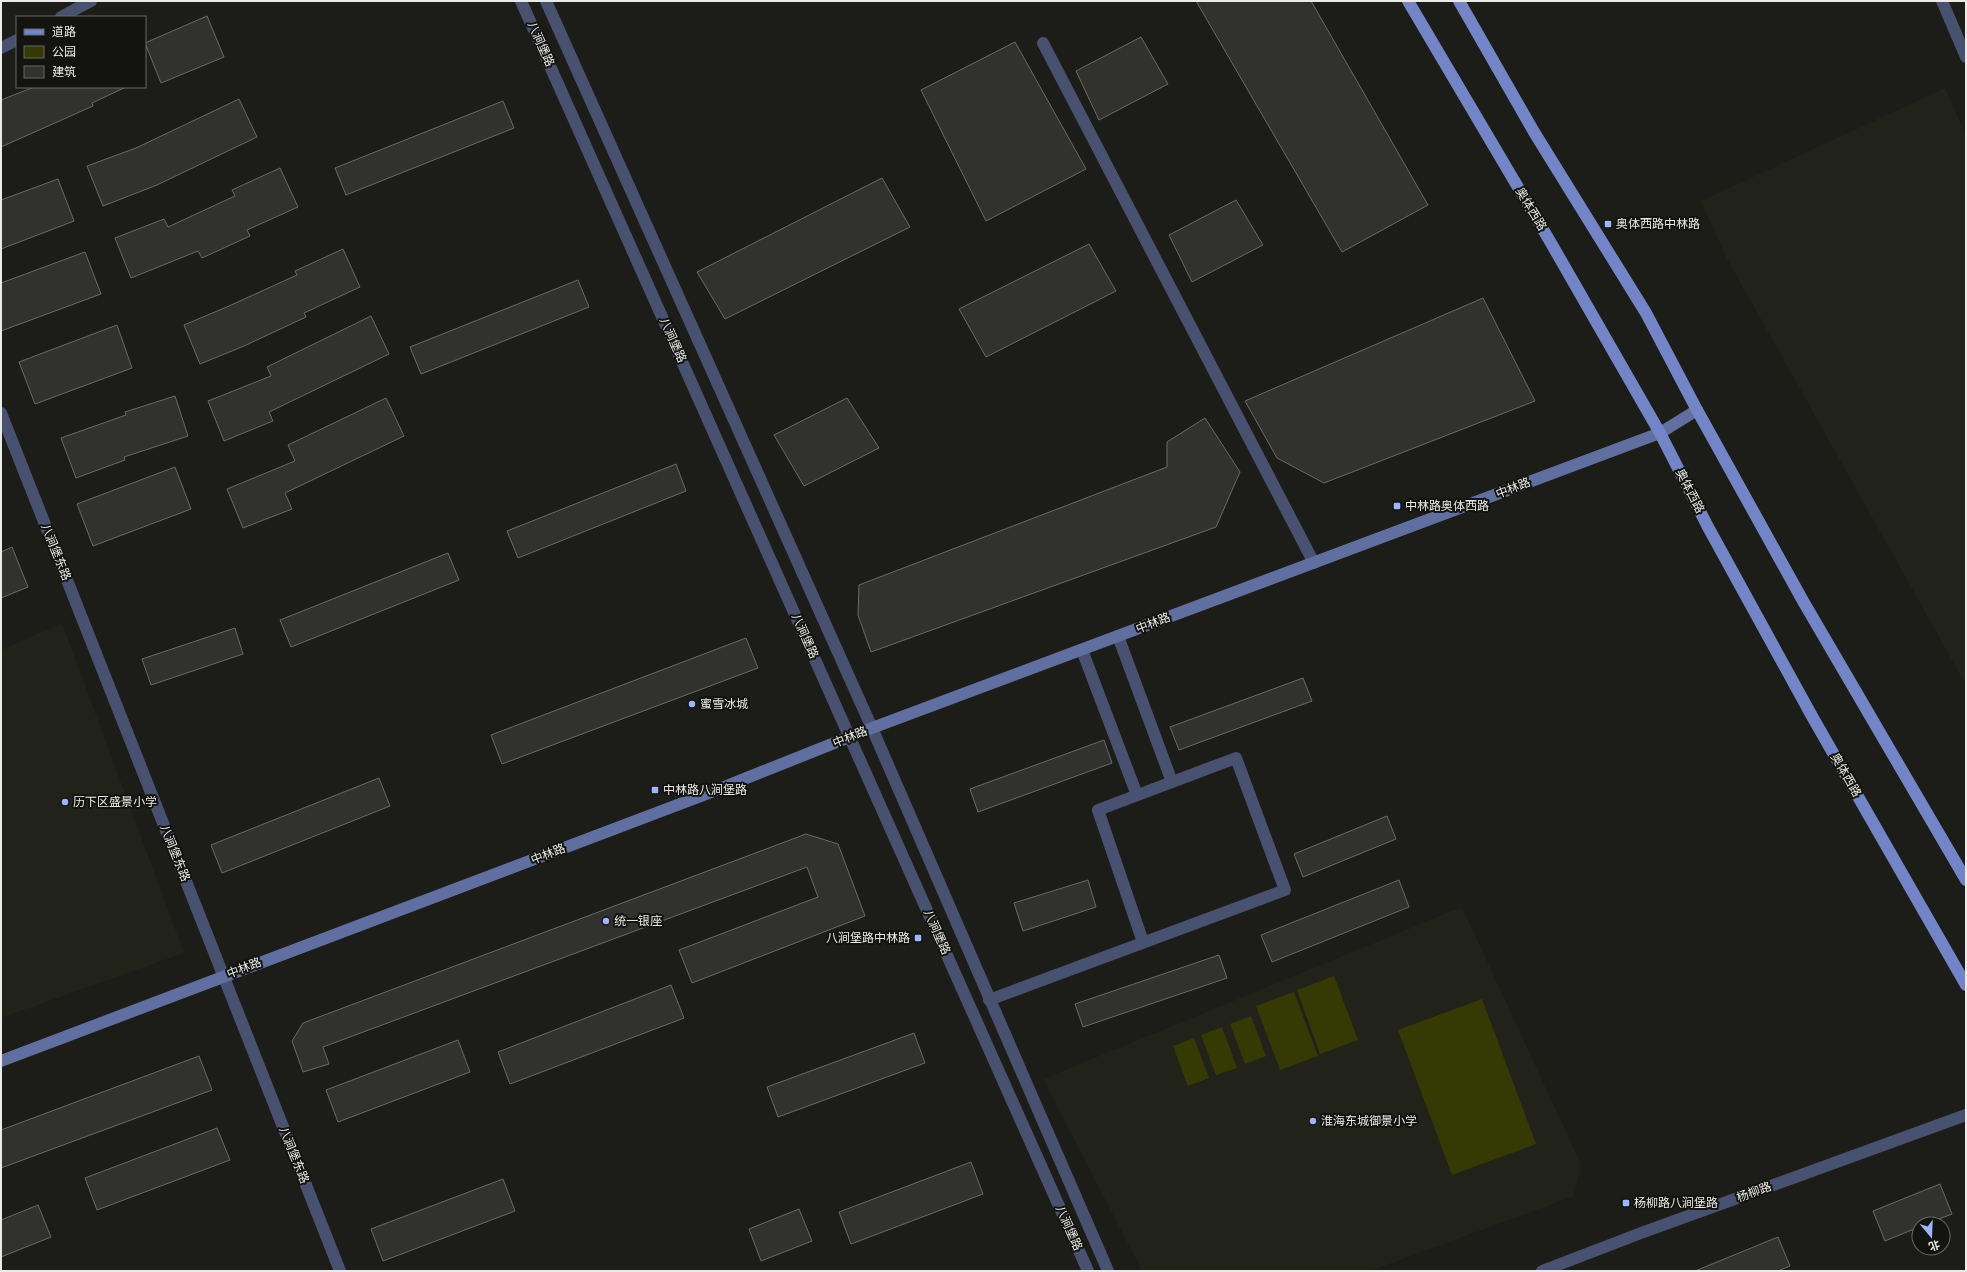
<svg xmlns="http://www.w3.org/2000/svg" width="1967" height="1272" viewBox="0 0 1967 1272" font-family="'Titillium Web','Noto Sans SC',sans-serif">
<rect width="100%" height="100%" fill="#1c1c19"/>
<!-- built -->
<g fill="#21231a">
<path d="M 1945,88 L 1966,135 L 1966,685 L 1726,257 L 1701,201 Z"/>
<path d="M 62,623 L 184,953 L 1,1018 L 1,650 Z"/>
<path d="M 1462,907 L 1581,1164 L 1574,1196 L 1370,1271 L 1142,1271 L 1043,1079 Z"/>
</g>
<!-- green -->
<g fill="#353a04">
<path d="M 1334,976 L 1358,1040 L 1320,1054 L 1297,990 Z"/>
<path d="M 1294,992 L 1318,1056 L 1280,1070 L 1256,1006 Z"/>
<path d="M 1482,999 L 1536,1144 L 1452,1175 L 1398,1030 Z"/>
<path d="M 1251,1016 L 1266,1056 L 1245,1064 L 1230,1024 Z"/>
<path d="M 1222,1027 L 1237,1068 L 1216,1075 L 1201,1035 Z"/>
<path d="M 1194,1038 L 1209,1078 L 1188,1086 L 1173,1046 Z"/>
</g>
<!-- building -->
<g fill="#31312e" stroke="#6a6b67">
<path d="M 1196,1 L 1311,1 L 1428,205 L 1342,252 Z"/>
<path d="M 207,16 L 224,57 L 161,83 L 145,43 Z"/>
<path d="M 1141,37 L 1168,84 L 1099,120 L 1076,71 Z"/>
<path d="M 1015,42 L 1086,169 L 986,221 L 921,90 Z"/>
<path d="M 34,87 L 126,87 L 92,103 L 93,106 L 1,147 L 1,100 Z"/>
<path d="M 239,99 L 257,137 L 157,185 L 103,206 L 87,166 L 136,148 Z"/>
<path d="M 503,101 L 514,128 L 346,195 L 335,168 Z"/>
<path d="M 280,168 L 298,207 L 247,230 L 250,236 L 202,258 L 198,251 L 131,278 L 115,238 L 164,219 L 168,227 L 235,196 L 232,190 Z"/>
<path d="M 882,178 L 910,227 L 725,319 L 697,272 Z"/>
<path d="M 58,179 L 74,221 L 1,249 L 1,200 Z"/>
<path d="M 1236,200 L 1263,245 L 1192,282 L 1169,235 Z"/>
<path d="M 1089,244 L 1116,291 L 986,357 L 959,309 Z"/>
<path d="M 343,249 L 360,287 L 304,313 L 306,317 L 244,346 L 200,364 L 184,325 L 229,306 L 297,275 L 295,271 Z"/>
<path d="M 85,252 L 101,294 L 1,331 L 1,283 Z"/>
<path d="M 578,280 L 589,307 L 421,374 L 410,347 Z"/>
<path d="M 1483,298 L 1535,401 L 1324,483 L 1277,458 L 1245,401 Z"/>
<path d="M 371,316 L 389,354 L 269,412 L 273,421 L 224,441 L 208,401 L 271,376 L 267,367 Z"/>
<path d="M 117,325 L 132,368 L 35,404 L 19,362 Z"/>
<path d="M 175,396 L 188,436 L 124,457 L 125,460 L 76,478 L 61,438 L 126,415 L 125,412 Z"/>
<path d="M 386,398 L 404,436 L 285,493 L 292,509 L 243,528 L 227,489 L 295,461 L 288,445 Z"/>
<path d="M 847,398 L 879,448 L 804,486 L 774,435 Z"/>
<path d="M 1205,418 L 1240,472 L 1216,527 L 871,652 L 858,615 L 859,585 L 1167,467 L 1167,442 Z"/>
<path d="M 676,464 L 686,491 L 518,558 L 507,531 Z"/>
<path d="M 175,467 L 191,509 L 93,546 L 77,504 Z"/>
<path d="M 12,547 L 28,587 L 1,598 L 1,552 Z"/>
<path d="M 448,553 L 459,580 L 291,647 L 280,620 Z"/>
<path d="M 235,628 L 243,654 L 151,685 L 142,659 Z"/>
<path d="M 746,638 L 758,668 L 502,764 L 491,735 Z"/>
<path d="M 1303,678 L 1312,701 L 1179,750 L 1170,727 Z"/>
<path d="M 1104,740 L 1112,763 L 978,812 L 970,789 Z"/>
<path d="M 379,778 L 390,806 L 222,873 L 211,845 Z"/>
<path d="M 1387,816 L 1396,839 L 1303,877 L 1294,854 Z"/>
<path d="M 806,834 L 838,844 L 865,916 L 692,983 L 679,950 L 818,897 L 807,867 L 323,1047 L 329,1064 L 303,1072 L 292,1041 L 303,1023 Z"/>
<path d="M 1088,880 L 1096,907 L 1023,931 L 1014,903 Z"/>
<path d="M 1399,880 L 1409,907 L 1272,962 L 1261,935 Z"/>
<path d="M 1219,955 L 1227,978 L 1083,1027 L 1075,1004 Z"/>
<path d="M 671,985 L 684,1018 L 510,1084 L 498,1052 Z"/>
<path d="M 914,1033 L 925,1063 L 778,1117 L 767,1087 Z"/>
<path d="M 458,1040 L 470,1072 L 338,1122 L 326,1090 Z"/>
<path d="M 199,1056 L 212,1090 L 1,1168 L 1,1130 Z"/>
<path d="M 217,1128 L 230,1160 L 97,1210 L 85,1178 Z"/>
<path d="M 971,1162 L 983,1194 L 851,1244 L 839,1212 Z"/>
<path d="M 503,1179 L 515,1211 L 383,1261 L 371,1229 Z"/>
<path d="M 1940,1184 L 1952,1214 L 1926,1224 L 1919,1224 L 1919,1227 L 1885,1241 L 1873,1211 Z"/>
<path d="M 38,1205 L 51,1237 L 1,1257 L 1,1220 Z"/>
<path d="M 799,1209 L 812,1241 L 761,1261 L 749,1229 Z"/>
<path d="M 1778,1237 L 1790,1266 L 1778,1271 L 1695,1271 Z"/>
</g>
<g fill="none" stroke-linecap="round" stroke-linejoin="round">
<!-- minor -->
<g stroke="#485170" stroke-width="12">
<path d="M 1942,1 L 1966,57"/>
<path d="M 1043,43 L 1314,563"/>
<path d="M 1118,636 L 1172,782"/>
<path d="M 1082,650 L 1137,795"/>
<path d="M 989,1000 L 1285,890 L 1236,758 L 1098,810 L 1143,942"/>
</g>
<!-- tertiary -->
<g stroke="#485170" stroke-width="12">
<path d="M 521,1 L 1088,1271"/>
<path d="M 546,1 L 872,728 L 1108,1271"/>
<path d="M 61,17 L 91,1"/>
<path d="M 1,48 L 17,40"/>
<path d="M 1,413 L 340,1271"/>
<path d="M 1542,1271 L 1641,1233 L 1966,1115"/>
</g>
<!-- secondary -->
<path stroke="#606fa0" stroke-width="12" d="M 1,1061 L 709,793 L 872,728 L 1660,433 L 1697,410"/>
<!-- primary -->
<g stroke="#7385c6" stroke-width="12">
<path d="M 1408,1 L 1551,243 L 1660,433 L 1708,527 L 1813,718 L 1966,985"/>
<path d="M 1459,1 L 1534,132 L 1646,313 L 1697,410 L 1803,601 L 1966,880"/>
</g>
</g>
<!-- markers -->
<g fill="#9eb4fd" stroke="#131310" stroke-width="1.5">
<rect x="1604" y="220" width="8" height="8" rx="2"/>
<rect x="1393" y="502" width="8" height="8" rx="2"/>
<circle cx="692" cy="704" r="4"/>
<rect x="651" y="786" width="8" height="8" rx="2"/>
<circle cx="65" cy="802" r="4"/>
<circle cx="606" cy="921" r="4"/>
<rect x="914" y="934" width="8" height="8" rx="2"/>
<circle cx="1313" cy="1121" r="4"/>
<rect x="1622" y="1199" width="8" height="8" rx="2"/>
</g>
<g text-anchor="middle" stroke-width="4" stroke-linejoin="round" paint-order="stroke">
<!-- street labels -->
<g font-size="12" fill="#eaeae8" stroke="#131310">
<text transform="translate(541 44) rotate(66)" y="4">八涧堡路</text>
<text transform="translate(1531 209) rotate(59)" y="4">奥体西路</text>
<text transform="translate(673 340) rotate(66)" y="4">八涧堡路</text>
<text transform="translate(1513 488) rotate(-21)" y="4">中林路</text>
<text transform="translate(1690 491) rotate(63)" y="4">奥体西路</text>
<text transform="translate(56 552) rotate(68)" y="4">八涧堡东路</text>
<text transform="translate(1153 623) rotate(-21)" y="4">中林路</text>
<text transform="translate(805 636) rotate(66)" y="4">八涧堡路</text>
<text transform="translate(850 737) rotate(-22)" y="4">中林路</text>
<text transform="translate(1846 775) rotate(60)" y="4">奥体西路</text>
<text transform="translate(175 853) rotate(68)" y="4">八涧堡东路</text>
<text transform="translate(548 854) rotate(-21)" y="4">中林路</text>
<text transform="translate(937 932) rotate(66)" y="4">八涧堡路</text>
<text transform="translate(244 968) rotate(-21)" y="4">中林路</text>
<text transform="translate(294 1155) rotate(68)" y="4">八涧堡东路</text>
<text transform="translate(1754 1192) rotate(-20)" y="4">杨柳路</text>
<text transform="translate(1069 1228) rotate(66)" y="4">八涧堡路</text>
</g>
<!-- poi labels -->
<g font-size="12" fill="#eaeae8" stroke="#131310" text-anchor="start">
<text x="1616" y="228">奥体西路中林路</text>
<text x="1405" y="510">中林路奥体西路</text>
<text x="700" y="708">蜜雪冰城</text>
<text x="663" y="794">中林路八涧堡路</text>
<text x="73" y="806">历下区盛景小学</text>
<text x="614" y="925">统一银座</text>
<text x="910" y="942" text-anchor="end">八涧堡路中林路</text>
<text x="1321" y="1125">淮海东城御景小学</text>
<text x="1634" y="1207">杨柳路八涧堡路</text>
</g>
</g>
<!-- border -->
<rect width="1967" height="1272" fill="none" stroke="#eaeae8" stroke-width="4"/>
<!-- legend -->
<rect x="16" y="16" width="130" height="72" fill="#131310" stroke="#696966"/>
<rect x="24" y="29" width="20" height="6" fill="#7385c6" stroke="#696966"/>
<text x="52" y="36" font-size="12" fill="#eaeae8">道路</text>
<rect x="24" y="46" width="20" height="12" fill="#353a04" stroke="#696966"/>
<text x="52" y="56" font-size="12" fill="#eaeae8">公园</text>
<rect x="24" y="66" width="20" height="12" fill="#31312e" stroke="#696966"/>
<text x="52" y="76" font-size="12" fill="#eaeae8">建筑</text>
<!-- north arrow -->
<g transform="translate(1931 1236) rotate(161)"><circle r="19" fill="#131310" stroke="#696966"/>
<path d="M0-3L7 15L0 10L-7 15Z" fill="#9eb4fd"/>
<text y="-6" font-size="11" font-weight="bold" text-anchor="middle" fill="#eaeae8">北</text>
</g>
</svg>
